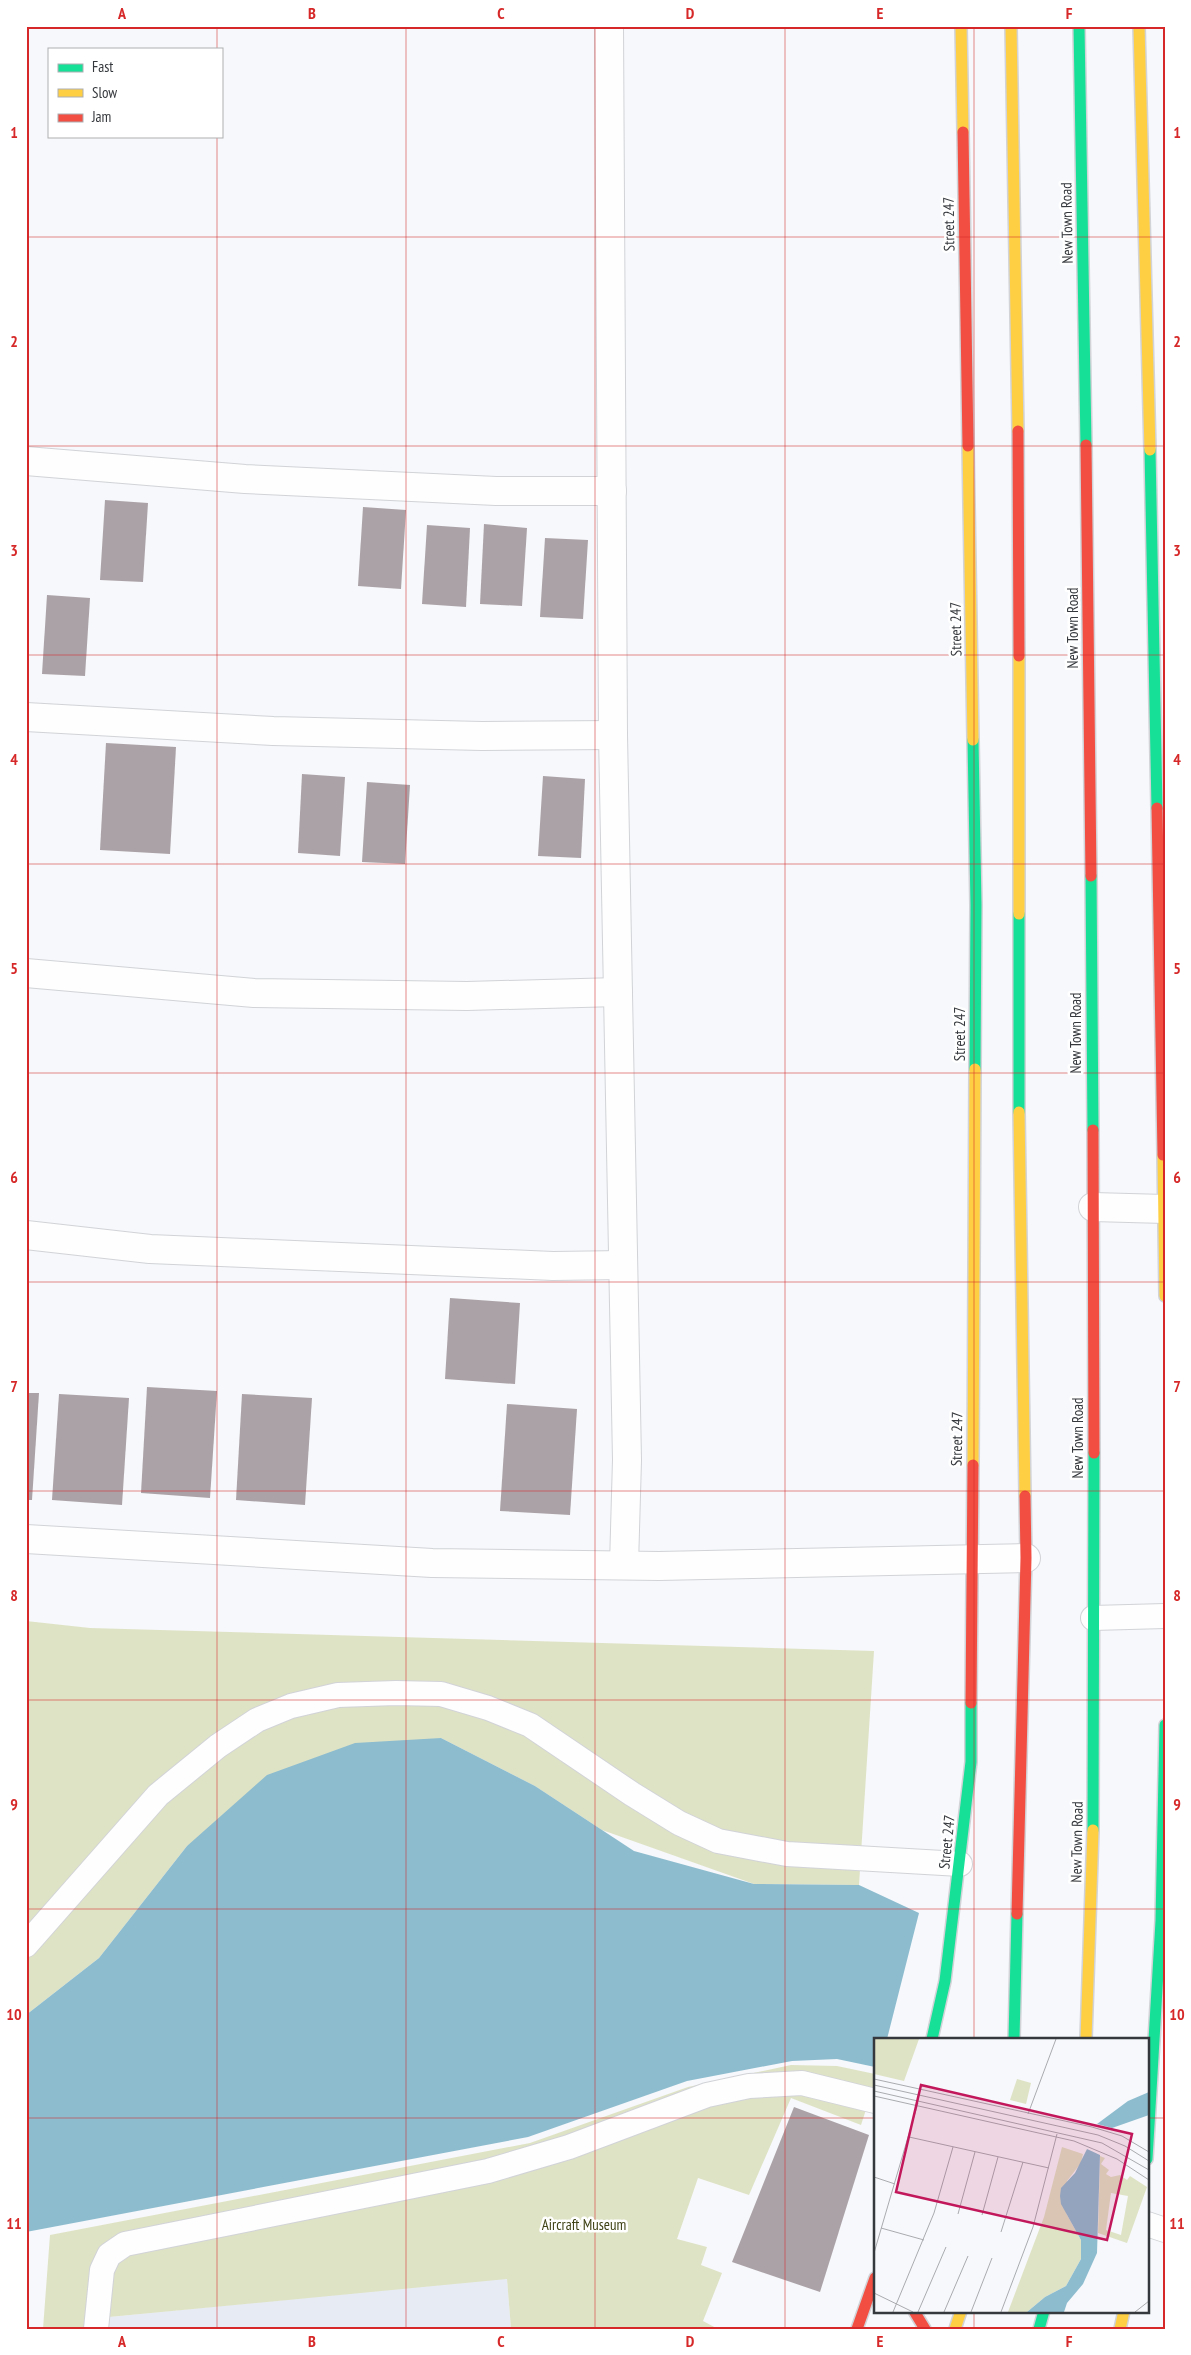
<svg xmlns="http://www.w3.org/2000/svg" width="1191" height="2355" viewBox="0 0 1191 2355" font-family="'PT Sans Narrow',sans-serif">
<rect width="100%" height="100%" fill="#f6f8fb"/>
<!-- built -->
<path fill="#e7ecf4" d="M 507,2278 L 511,2329 L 107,2329 L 109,2317 Z"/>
<!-- green -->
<g fill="#dfe3c5">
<path d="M 26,1621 L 90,1628 L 874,1651 L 859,1885 L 754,1884 L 602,1830 L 535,1786 L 441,1738 L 187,1846 L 99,1958 L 26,2015 Z"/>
<path d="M 791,2065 L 837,2066 L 875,2074 L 875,2082 L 861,2125 L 791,2098 L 749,2195 L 698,2178 L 677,2239 L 707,2247 L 701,2265 L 722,2273 L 703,2321 L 718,2329 L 511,2329 L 507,2279 L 109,2317 L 107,2329 L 43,2329 L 50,2235 L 530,2143 L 688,2087 Z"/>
</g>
<!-- water -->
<path fill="#8dbccf" d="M 441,1738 L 535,1786 L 634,1851 L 754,1884 L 859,1885 L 919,1913 L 887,2039 L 875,2039 L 875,2067 L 837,2059 L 792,2061 L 687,2081 L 528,2137 L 26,2232 L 26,2015 L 99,1958 L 187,1846 L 267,1775 L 355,1743 Z"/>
<!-- building -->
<g fill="#aba2a7">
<path d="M 105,500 L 148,503 L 143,582 L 100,580 Z"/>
<path d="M 363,507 L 406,510 L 401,589 L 358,586 Z"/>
<path d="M 484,524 L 527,528 L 522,606 L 480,604 Z"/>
<path d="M 427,525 L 470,528 L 466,607 L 422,604 Z"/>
<path d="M 545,538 L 588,540 L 583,619 L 540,617 Z"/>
<path d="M 47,595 L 90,598 L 85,676 L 42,674 Z"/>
<path d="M 106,743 L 176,747 L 170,854 L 100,850 Z"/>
<path d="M 302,774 L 345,777 L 340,856 L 298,853 Z"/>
<path d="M 543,776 L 585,779 L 581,858 L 538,856 Z"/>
<path d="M 367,782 L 410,785 L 405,864 L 362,862 Z"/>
<path d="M 450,1298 L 520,1303 L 515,1384 L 445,1379 Z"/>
<path d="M 147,1387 L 217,1391 L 210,1498 L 141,1493 Z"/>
<path d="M 26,1393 L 39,1393 L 32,1500 L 26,1500 Z"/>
<path d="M 59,1394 L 129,1398 L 122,1505 L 52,1500 Z"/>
<path d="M 242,1394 L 312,1398 L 305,1505 L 236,1500 Z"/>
<path d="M 507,1404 L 577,1409 L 570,1515 L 500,1511 Z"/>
<path d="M 794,2107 L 869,2135 L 820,2292 L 732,2262 Z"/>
</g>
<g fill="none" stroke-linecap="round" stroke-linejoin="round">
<!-- lane casing -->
<g stroke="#d1d3d7" stroke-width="26">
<g id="lane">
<path d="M 1093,1618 L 1165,1616"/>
<path d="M 26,1945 L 158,1795 L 218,1746 L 257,1720 L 291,1706 L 338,1695 L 396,1693 L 441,1694 L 488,1708 L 530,1725 L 632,1794 L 679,1823 L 718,1841 L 787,1854 L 960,1864"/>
<path d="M 1147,2224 L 1165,2230"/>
<path d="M 96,2329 L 102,2270 L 109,2255 L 125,2244 L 488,2171 L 569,2147 L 707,2095 L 749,2086 L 802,2083 L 875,2101"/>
</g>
</g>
<!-- street casing -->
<g stroke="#d1d3d7" stroke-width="30">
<g id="street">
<path d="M 609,26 L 613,735 L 627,1460 L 624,1565"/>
<path d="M 26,461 L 245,479 L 496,491 L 612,491"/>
<path d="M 26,717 L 273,731 L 482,736 L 613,735"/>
<path d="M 26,973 L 254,993 L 467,996 L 618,992"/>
<path d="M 1093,1207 L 1165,1209"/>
<path d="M 26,1235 L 150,1249 L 553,1266 L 623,1265"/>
<path d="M 26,1539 L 432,1563 L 659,1566 L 1026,1558"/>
</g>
</g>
<!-- fast casing -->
<g stroke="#d1d3d7" stroke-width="14">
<g id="fast">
<path d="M 1079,26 L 1086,445"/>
<path d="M 1150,450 L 1157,808"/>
<path d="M 973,740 L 976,905 L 975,1069"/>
<path d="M 1091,876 L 1093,1130"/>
<path d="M 1019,914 L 1019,1112"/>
<path d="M 1093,1830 L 1094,1453"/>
<path d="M 932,2039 L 945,1981 L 971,1762 L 971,1703"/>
<path d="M 1014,2039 L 1017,1914"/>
<path d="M 1147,2159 L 1161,1921 L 1165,1725"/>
<path d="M 1039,2329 L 1044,2311"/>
</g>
</g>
<!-- slow casing -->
<g stroke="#d1d3d7" stroke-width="14">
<g id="slow">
<path d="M 961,26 L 963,132"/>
<path d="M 1011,26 L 1018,431"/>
<path d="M 1139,26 L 1150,450"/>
<path d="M 968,446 L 973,740"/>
<path d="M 1019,656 L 1019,914"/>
<path d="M 1019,1112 L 1025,1496"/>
<path d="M 1163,1155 L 1165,1296"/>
<path d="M 973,1465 L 975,1069"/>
<path d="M 1086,2039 L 1093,1830"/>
<path d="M 955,2329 L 961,2311"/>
<path d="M 1120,2329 L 1124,2311"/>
</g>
</g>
<!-- jam casing -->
<g stroke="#d1d3d7" stroke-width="14">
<g id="jam">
<path d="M 963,132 L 968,446"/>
<path d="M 1018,431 L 1019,656"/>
<path d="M 1086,445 L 1091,876"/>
<path d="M 1157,808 L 1163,1155"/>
<path d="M 1093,1130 L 1094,1453"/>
<path d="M 971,1703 L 973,1465"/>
<path d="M 1017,1914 L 1026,1558 L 1025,1496"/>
<path d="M 914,2311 L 925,2329"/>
<path d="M 857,2329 L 875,2278"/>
</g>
</g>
<!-- lane -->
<use href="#lane" stroke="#fefefe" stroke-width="24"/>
<!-- street -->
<use href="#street" stroke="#fefefe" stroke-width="28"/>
<!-- fast -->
<use href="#fast" stroke="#16e098" stroke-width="11"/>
<!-- slow -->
<use href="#slow" stroke="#ffcf43" stroke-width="11"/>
<!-- jam -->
<use href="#jam" stroke="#f24e42" stroke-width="11"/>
</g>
<!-- grid -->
<path fill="none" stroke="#d62828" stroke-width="1" stroke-opacity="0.55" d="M 217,26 L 217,49M 406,26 L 406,2329M 595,26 L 595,2329M 785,26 L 785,2329M 974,26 L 974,2039M 217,136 L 217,2329M 26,237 L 1165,237M 26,446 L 1165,446M 26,655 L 1165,655M 26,864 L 1165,864M 26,1073 L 1165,1073M 26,1282 L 1165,1282M 26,1491 L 1165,1491M 26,1700 L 1165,1700M 26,1909 L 1165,1909M 26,2118 L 875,2118M 1147,2118 L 1165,2118M 974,2311 L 974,2329"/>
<g text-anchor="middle" stroke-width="5" stroke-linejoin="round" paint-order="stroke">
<!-- street labels -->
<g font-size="15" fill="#35383c" stroke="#fff">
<text transform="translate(1067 223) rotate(-91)" y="5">New Town Road</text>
<text transform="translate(949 224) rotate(-91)" y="5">Street 247</text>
<text transform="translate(1073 628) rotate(-90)" y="5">New Town Road</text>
<text transform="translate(956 629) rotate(-91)" y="5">Street 247</text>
<text transform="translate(1076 1033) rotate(-90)" y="5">New Town Road</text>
<text transform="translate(960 1034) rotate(-90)" y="5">Street 247</text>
<text transform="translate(1078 1438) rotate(-90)" y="5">New Town Road</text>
<text transform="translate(957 1439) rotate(-89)" y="5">Street 247</text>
<text transform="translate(947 1842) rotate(-84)" y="5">Street 247</text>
<text transform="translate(1077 1842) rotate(-89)" y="5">New Town Road</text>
</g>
<!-- park labels -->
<g font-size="15" fill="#3f4215" stroke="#fff">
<text x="584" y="2230">Aircraft Museum</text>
</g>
</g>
<!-- overview -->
<g transform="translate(874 2038)">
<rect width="275" height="275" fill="#f6f8fb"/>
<path d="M 0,1 L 45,1 L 30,43 L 0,36 ZM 143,41 L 157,45 L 152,66 L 136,62 ZM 188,109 L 209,116 L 207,125 L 193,143 L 192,175 L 207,202 L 207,221 L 192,248 L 171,259 L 153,274 L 134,274 L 170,179 ZM 226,118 L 231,120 L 227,126 L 235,132 L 232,136 L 237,139 L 246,137 L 253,142 L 256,138 L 273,149 L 253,205 L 224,195 ZM 237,155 L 254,158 L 247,197 L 232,192 Z" fill="#dfe3c5" fill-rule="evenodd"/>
<path d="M 275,54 L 275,77 L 238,90 L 223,86 L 254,63 ZM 213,111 L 226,117 L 223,215 L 209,246 L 193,265 L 190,274 L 153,274 L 171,259 L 192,248 L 207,221 L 207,202 L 187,166 L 186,158 L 187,150 L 201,135 Z" fill="#8dbccf"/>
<path fill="none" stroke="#a9abaf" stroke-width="1" d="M 0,41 L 218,89 L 248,98 L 275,114M 0,47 L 224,97 L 251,108 L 275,123M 0,53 L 228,105 L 275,132M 0,58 L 200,103 L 243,121 L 275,142M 154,76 L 182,1M 35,99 L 175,130M 0,139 L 21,146M 84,176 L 101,114M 108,177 L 124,119M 7,190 L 50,202M 127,194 L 149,124M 0,215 L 44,65M 0,255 L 39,274M 19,274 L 60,175 L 79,109M 44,274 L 72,209M 70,274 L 94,218M 97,274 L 118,220M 127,274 L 159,189 L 183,96M 261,274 L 275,263"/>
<path fill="#c2185b" fill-opacity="0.15" stroke="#c2185b" stroke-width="2.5" d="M 47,47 L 258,96 L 233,202 L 22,154 Z"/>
<rect width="275" height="275" fill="none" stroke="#35383c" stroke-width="2.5"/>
</g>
<!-- border -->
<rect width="1191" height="2355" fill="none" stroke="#ffffff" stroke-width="55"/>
<!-- legend -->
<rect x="48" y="48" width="175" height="90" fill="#ffffff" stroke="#aeafb1"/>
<rect x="58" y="64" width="25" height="8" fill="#16e098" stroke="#aeafb1"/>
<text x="92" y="72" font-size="15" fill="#35383c">Fast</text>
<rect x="58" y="89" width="25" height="8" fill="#ffcf43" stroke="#aeafb1"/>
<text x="92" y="98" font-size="15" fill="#35383c">Slow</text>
<rect x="58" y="114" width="25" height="8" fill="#f24e42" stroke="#aeafb1"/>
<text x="92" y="122" font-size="15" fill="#35383c">Jam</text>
<rect x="28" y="28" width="1136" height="2300" fill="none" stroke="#d62828" stroke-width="2"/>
<g font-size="16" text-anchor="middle" font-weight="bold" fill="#d62828">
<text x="122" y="19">A</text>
<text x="312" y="19">B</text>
<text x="501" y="19">C</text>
<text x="690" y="19">D</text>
<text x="880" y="19">E</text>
<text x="1069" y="19">F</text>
<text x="14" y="138">1</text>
<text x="1177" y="138">1</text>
<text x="14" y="347">2</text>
<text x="1177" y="347">2</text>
<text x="14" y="556">3</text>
<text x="1177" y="556">3</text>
<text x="14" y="765">4</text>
<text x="1177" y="765">4</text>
<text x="14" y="974">5</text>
<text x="1177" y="974">5</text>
<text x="14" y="1183">6</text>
<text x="1177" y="1183">6</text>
<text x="14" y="1392">7</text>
<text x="1177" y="1392">7</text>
<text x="14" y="1601">8</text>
<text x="1177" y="1601">8</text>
<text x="14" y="1810">9</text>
<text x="1177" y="1810">9</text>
<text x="14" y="2020">10</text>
<text x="1177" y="2020">10</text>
<text x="14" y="2229">11</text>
<text x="1177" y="2229">11</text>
<text x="122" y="2347">A</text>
<text x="312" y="2347">B</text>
<text x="501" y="2347">C</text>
<text x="690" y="2347">D</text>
<text x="880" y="2347">E</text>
<text x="1069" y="2347">F</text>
</g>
</svg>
